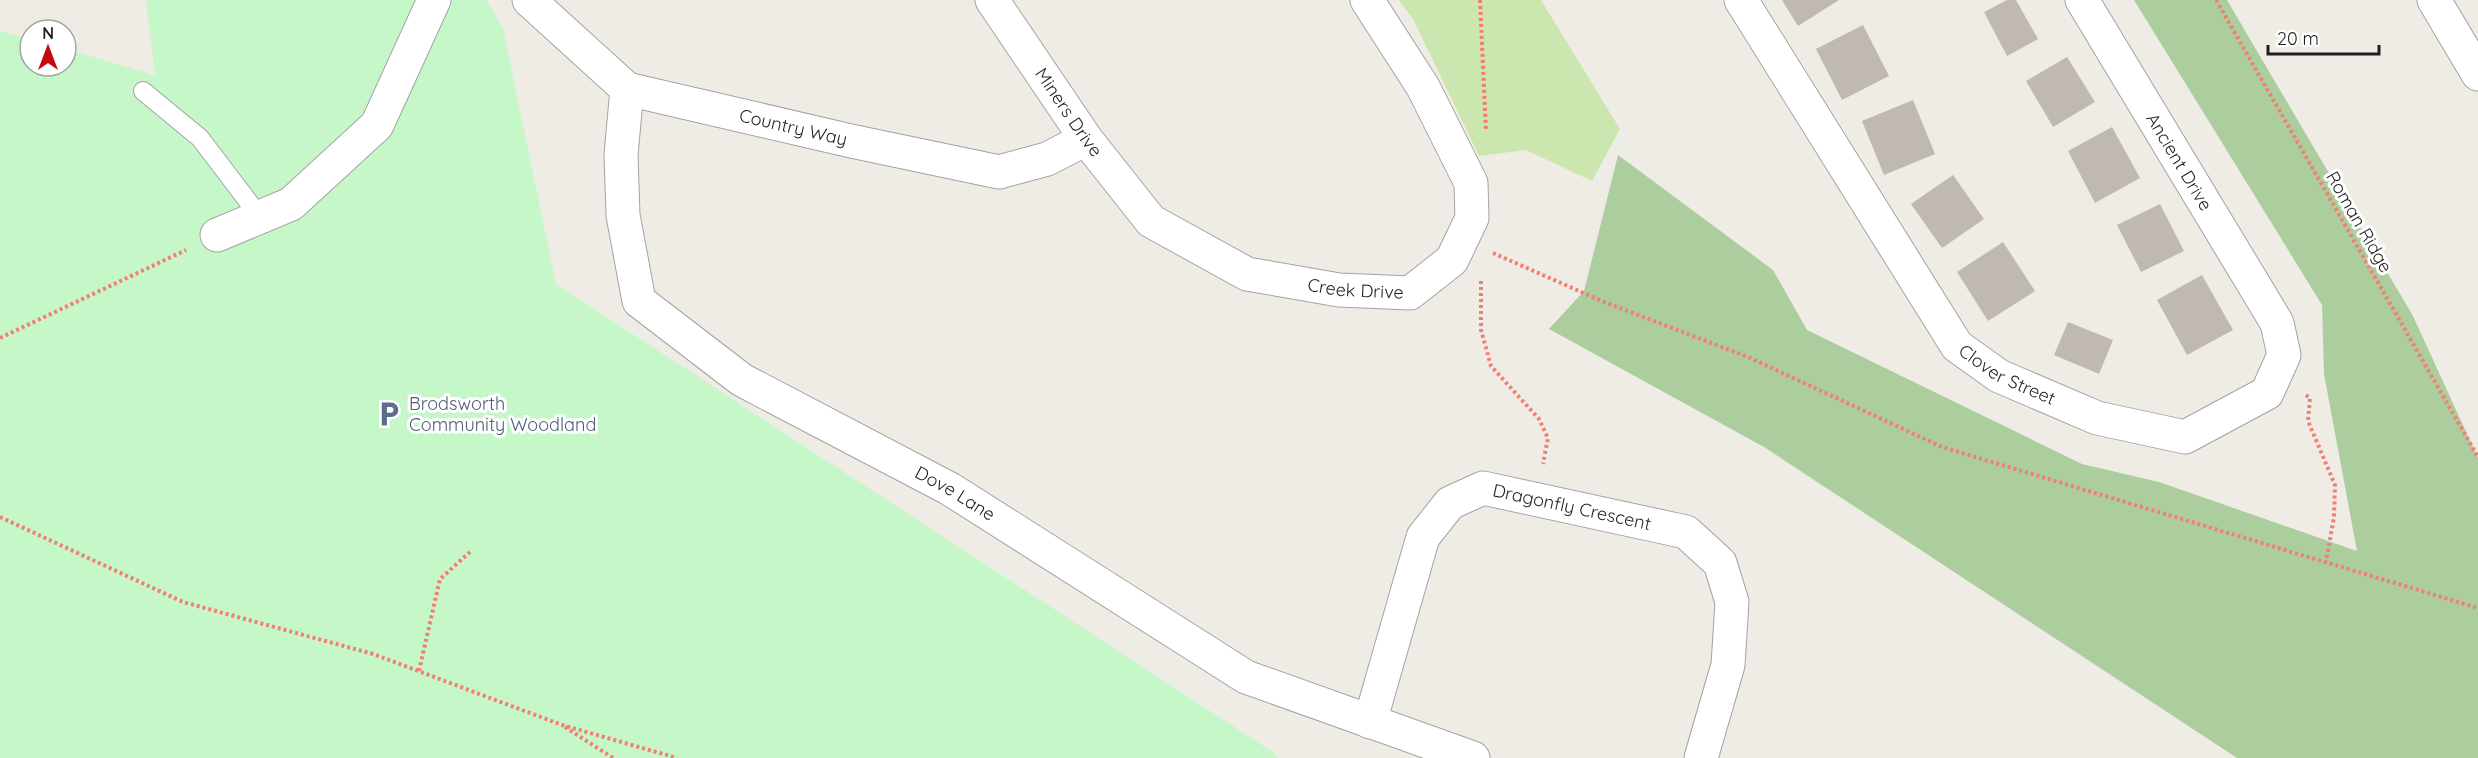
<svg xmlns="http://www.w3.org/2000/svg" width="2478" height="758" viewBox="0 0 2478 758" font-family="Quicksand,sans-serif">
<rect width="100%" height="100%" fill="#efece6"/>
<!-- grass -->
<path fill="#cbe7af" d="M 1399,0 L 1541,0 L 1620,129 L 1592,181 L 1526,150 L 1479,156 L 1413,19 Z"/>
<!-- forest -->
<path fill="#accd9d" d="M 2134,0 L 2227,0 L 2413,316 L 2478,458 L 2478,758 L 2237,758 L 1764,447 L 1549,329 L 1584,291 L 1618,155 L 1773,270 L 1807,330 L 2082,464 L 2159,482 L 2357,551 L 2324,374 L 2322,305 Z"/>
<!-- park -->
<path fill="#c6f7c9" d="M 146,0 L 486,0 L 503,28 L 556,284 L 1276,754 L 1277,758 L 0,758 L 0,31 L 30,39 L 30,66 L 66,66 L 66,49 L 155,75 Z"/>
<!-- building -->
<g fill="#c0b8b3">
<path d="M 1782,0 L 1839,0 L 1798,26 Z"/>
<path d="M 2007,0 L 2016,0 L 2038,39 L 2007,56 L 1984,12 Z"/>
<path d="M 1863,25 L 1889,76 L 1842,100 L 1816,49 Z"/>
<path d="M 2067,57 L 2095,102 L 2053,127 L 2026,81 Z"/>
<path d="M 1913,100 L 1935,154 L 1884,175 L 1862,121 Z"/>
<path d="M 2112,127 L 2140,178 L 2095,203 L 2068,151 Z"/>
<path d="M 1953,175 L 1984,219 L 1942,248 L 1911,204 Z"/>
<path d="M 2160,204 L 2184,251 L 2141,272 L 2117,225 Z"/>
<path d="M 2003,242 L 2035,291 L 1988,321 L 1957,272 Z"/>
<path d="M 2202,275 L 2233,330 L 2187,355 L 2157,300 Z"/>
<path d="M 2068,322 L 2113,340 L 2099,374 L 2054,355 Z"/>
</g>
<g fill="none" stroke-linecap="round" stroke-linejoin="round">
<!-- lane casing -->
<g stroke="#a3a3a3" stroke-width="20">
<path id="lane" d="M 143,91 L 200,138 L 260,217"/>
</g>
<!-- street casing -->
<g stroke="#a3a3a3" stroke-width="35">
<g id="street">
<path id="s1" d="M 529,0 L 627,89 L 851,141 L 999,172 L 1047,159 L 1086,139"/>
<path id="s2" d="M 992,0 L 1086,139 L 1151,221 L 1247,274 L 1339,290 L 1410,293 L 1452,260 L 1472,218 L 1471,183 L 1423,87 L 1367,0"/>
<path id="s3" d="M 1741,0 L 1957,346 L 1999,376 L 2097,418 L 2185,437 L 2267,393 L 2284,355 L 2277,323 L 2082,0"/>
<path d="M 2434,0 L 2478,74"/>
<path id="s4" d="M 627,89 L 621,155 L 623,215 L 639,301 L 742,380 L 950,489 L 1246,677 L 1473,758"/>
<path d="M 217,235 L 291,204 L 377,125 L 434,0"/>
<path id="s5" d="M 1370,722 L 1423,537 L 1450,503 L 1483,488 L 1686,532 L 1720,563 L 1732,602 L 1728,665 L 1701,758"/>
</g>
</g>
<!-- path -->
<g stroke="#f37e73" stroke-width="4" stroke-dasharray="3 3" stroke-linecap="butt">
<path d="M 1480,0 L 1486,131"/>
<path d="M 2216,0 L 2478,457"/>
<path d="M 1493,253 L 1604,302 L 1748,357 L 1942,447 L 2478,608"/>
<path d="M 1481,281 L 1481,330 L 1491,366 L 1539,419 L 1548,438 L 1543,464"/>
<path d="M 0,338 L 186,250"/>
<path d="M 2306,395 L 2310,398 L 2308,421 L 2335,485 L 2334,517 L 2326,562"/>
<path d="M 0,517 L 183,602 L 373,654 L 562,725 L 677,758"/>
<path d="M 419,671 L 440,579 L 470,552"/>
<path d="M 565,727 L 613,758"/>
</g>
<!-- lane -->
<use href="#lane" stroke="#fff" stroke-width="18"/>
<!-- street -->
<use href="#street" stroke="#fff" stroke-width="33"/>
</g>
<!-- icons -->
<defs>
<g id="parking-bare" transform="scale(2.07)"><path d="M-3.5-5.5H1a3.5 3.5 0 0 1 0 7H-1V5.5H-3.5ZM-1-3.4V-.6H.8a1.4 1.4 0 0 0 0-2.8Z" fill="#5c6f8a" stroke="#fff" stroke-width="2.5" paint-order="stroke"/></g>
</defs>
<g fill-rule="evenodd">
<use href="#parking-bare" x="389" y="414"/>
</g>
<g text-anchor="middle" stroke-width="6" stroke-linejoin="round" paint-order="stroke">
<!-- street labels -->
<g font-size="18" fill="#1f1f1f" stroke="#fff">
<text dy="6" stroke="none"><textPath href="#s2" startOffset="136">Miners Drive</textPath></text>
<text dy="6" stroke="none"><textPath href="#s1" startOffset="303">Country Way</textPath></text>
<text transform="translate(2179 162) rotate(59)" y="6">Ancient Drive</text>
<text transform="translate(2359 222) rotate(60)" y="6">Roman Ridge</text>
<text dy="6" stroke="none"><textPath href="#s2" startOffset="492">Creek Drive</textPath></text>
<text dy="6" stroke="none"><textPath href="#s3" startOffset="466">Clover Street</textPath></text>
<text dy="6" stroke="none"><textPath href="#s4" startOffset="585">Dove Lane</textPath></text>
<text dy="6" stroke="none"><textPath href="#s5" startOffset="363">Dragonfly Crescent</textPath></text>
</g>
<!-- service labels -->
<g font-size="18" fill="#4e5e75" stroke="#fff" text-anchor="start">
<text x="409" y="410">Brodsworth<tspan x="409" dy="21">Community Woodland</tspan></text>
</g>
</g>
<!-- north arrow -->
<g transform="translate(48 48)"><circle r="28" fill="#ffffff" stroke="#a5a5a5" stroke-width="1.5"/>
<path d="M0-4.5L10 22L0 15L-10 22Z" fill="#c40a0d"/>
<text y="-9" font-size="16" font-weight="bold" text-anchor="middle" fill="#1f1f1f">N</text>
</g>
<!-- scale -->
<path d="M2268 45v9h111v-9" fill="none" stroke="#1f1f1f" stroke-width="3"/>
<text x="2277" y="45" font-size="18" fill="#1f1f1f" stroke="#ffffff" stroke-width="4.5" paint-order="stroke">20 m</text>
</svg>
